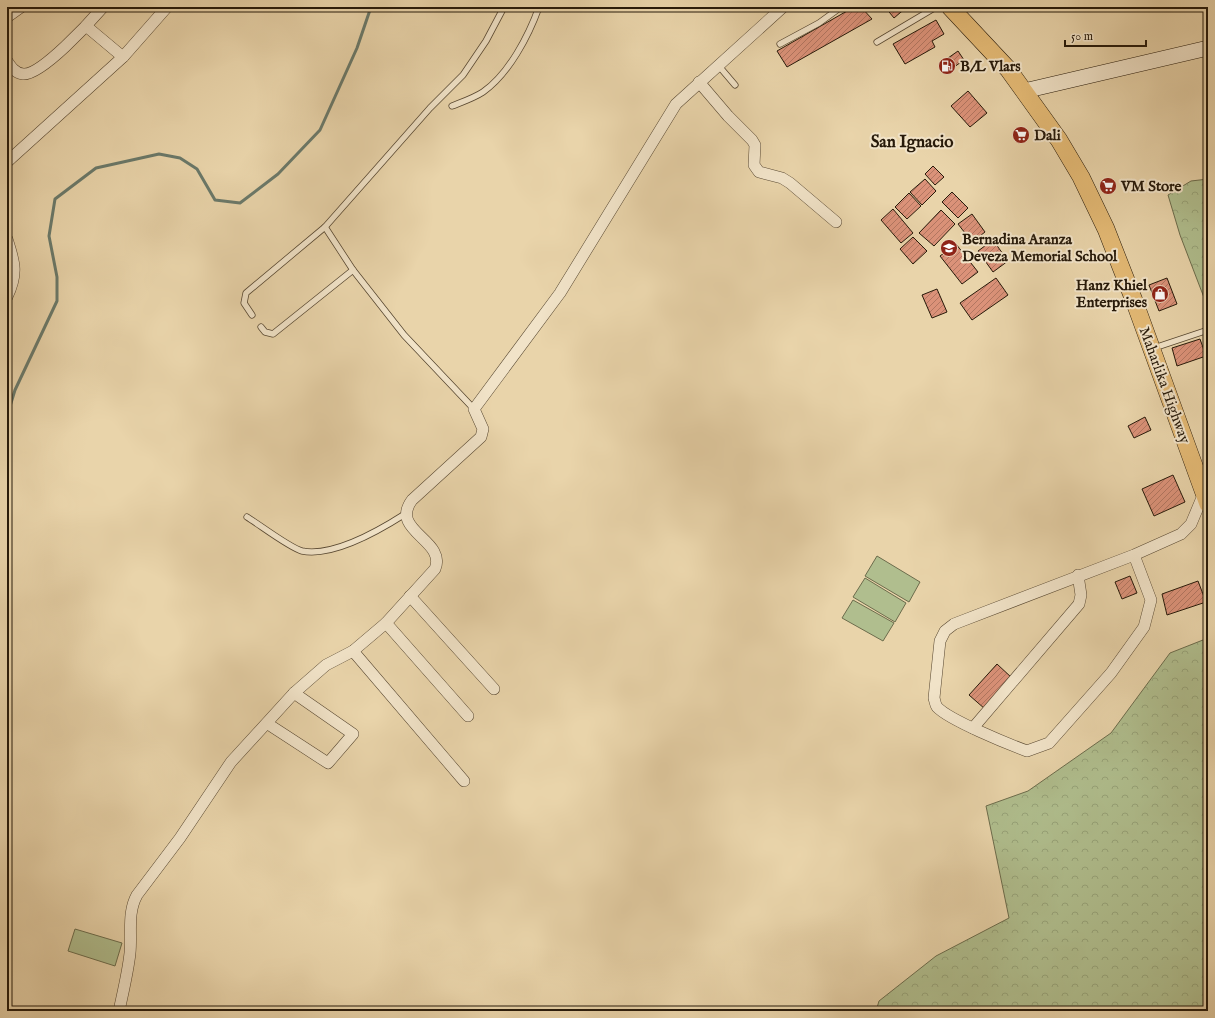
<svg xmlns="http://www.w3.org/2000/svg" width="1215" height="1018" viewBox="0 0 1215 1018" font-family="'IM FELL English',serif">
<defs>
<pattern id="forest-crowns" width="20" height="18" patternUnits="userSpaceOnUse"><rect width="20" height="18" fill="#b0be8e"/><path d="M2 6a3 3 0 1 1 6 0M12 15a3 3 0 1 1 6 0" fill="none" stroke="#97a379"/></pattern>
<pattern id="building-hatch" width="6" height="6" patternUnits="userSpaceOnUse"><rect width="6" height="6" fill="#db9279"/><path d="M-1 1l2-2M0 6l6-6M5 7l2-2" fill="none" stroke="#b27661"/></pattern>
</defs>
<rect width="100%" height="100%" fill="#e9d4aa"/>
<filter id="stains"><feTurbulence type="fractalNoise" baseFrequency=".005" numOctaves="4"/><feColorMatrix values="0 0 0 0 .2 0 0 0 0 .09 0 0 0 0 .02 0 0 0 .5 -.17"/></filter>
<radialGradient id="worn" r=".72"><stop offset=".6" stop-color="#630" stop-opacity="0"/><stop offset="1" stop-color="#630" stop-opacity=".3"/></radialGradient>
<!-- forest -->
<g fill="url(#forest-crowns)" stroke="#6c6c4c">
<path d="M 1208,179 L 1208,308 L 1180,235 L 1168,195 L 1191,181 Z"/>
<path d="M 1208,638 L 1208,1011 L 1122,1011 L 1118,1008 L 1116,1011 L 876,1011 L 879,1001 L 936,956 L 1009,918 L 986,806 L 1028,791 L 1111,733 L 1170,653 Z"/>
</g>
<!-- park -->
<g fill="#b0be8e" stroke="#6c6c4c">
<path d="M 877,556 L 920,582 L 909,602 L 865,576 Z"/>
<path d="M 865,578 L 906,603 L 895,622 L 853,597 Z"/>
<path d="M 853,600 L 894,623 L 883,641 L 842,618 Z"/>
<path d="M 75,929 L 122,943 L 115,966 L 68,951 Z"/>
</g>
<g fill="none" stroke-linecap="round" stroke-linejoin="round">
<!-- stream -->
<path stroke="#6a796a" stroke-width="3" d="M 7,416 L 15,390 L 57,301 L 57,277 L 49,236 L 55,199 L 96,168 L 159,154 L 180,158 L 197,169 L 215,200 L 240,203 L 278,174 L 320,130 L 357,48 L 371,7"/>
</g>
<!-- building -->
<g fill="url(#building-hatch)" stroke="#271a0a">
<path d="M 854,7 L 861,7 L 872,19 L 787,67 L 777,51 Z"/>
<path d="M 885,7 L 907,7 L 894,18 Z"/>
<path d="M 936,20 L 944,34 L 932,41 L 935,47 L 905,64 L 893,44 Z"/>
<path d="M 958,51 L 964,60 L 947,72 L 941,63 Z"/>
<path d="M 968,91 L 987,113 L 970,127 L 951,106 Z"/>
<path d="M 933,166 L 944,177 L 935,185 L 925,174 Z"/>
<path d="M 925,179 L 936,191 L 922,205 L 910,192 Z"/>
<path d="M 1109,180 L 1113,189 L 1107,192 L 1103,184 Z"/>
<path d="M 952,192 L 968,208 L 958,218 L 942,202 Z"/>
<path d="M 909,193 L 921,206 L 907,219 L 895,207 Z"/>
<path d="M 893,209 L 913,233 L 901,243 L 881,220 Z"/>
<path d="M 941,210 L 955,224 L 934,246 L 919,233 Z"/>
<path d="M 972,214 L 985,232 L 972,242 L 958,224 Z"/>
<path d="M 913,237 L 927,251 L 913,264 L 900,249 Z"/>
<path d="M 993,240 L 1008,261 L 993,272 L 978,251 Z"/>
<path d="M 956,244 L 978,272 L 962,284 L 940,256 Z"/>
<path d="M 996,278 L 1008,295 L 972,320 L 960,303 Z"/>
<path d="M 1167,278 L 1177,304 L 1159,311 L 1149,285 Z"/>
<path d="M 937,289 L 947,312 L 932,318 L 922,295 Z"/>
<path d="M 1200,339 L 1206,356 L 1177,366 L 1172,348 Z"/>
<path d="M 1145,417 L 1151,430 L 1134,438 L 1128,426 Z"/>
<path d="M 1173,475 L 1185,502 L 1154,516 L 1142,489 Z"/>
<path d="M 1130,576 L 1137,593 L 1122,599 L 1115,582 Z"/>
<path d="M 1198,581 L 1206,602 L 1167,615 L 1162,594 Z"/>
<path d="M 997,664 L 1012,678 L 985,709 L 969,695 Z"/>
</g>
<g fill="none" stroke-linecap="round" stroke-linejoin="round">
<!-- lane casing -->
<g stroke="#584832" stroke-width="7">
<g id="lane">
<path d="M 877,42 L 936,7"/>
<path d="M 780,44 L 819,23 L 841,7"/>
<path d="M 718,65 L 735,85"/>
<path d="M 452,106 C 462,102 474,98 483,92 C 509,74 529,35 539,7"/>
<path d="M 325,227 L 353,270 L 404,335 L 474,409"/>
<path d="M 252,315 L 244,303 L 246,293 L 325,227 L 430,108 L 463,75 L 486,41 L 504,7"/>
<path d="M 261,327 L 265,332 L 273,334 L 353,270"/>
<path d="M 1154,348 L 1208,330"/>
<path d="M 247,517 C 260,525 290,548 302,551 C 333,557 380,530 405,514"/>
</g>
</g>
<!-- street casing -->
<g stroke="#584832" stroke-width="12">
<g id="street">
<path d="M 7,17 L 21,7"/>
<path d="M 86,26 L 123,57"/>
<path d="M 7,61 C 11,67 15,73 23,74 C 41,76 91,21 103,7"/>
<path d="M 699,82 L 728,116 L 752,140 L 755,145 L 754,165 L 759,172 L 782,178 L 790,183 L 836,222"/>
<path d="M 7,162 L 123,57 L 167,7"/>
<path d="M 7,239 C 15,263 18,274 7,297"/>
<path d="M 1134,555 L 1151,600 L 1144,627 L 1111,673 L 1049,743 L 1027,751 C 1008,744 949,720 937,707 C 935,704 935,701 934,698 L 940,641 L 945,631 L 954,624 L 1134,555 L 1181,534 L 1191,524 L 1204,493"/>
<path d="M 410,596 L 494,689"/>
<path d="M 386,623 L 468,716"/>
<path d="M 353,651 L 464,781"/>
<path d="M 268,724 L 328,763 L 353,734 L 294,693"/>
<path d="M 973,728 L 1079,604 L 1081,595 L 1078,575"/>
<path d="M 119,1011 C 123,992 128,972 130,953 C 132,933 127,913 137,895 L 180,838 L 231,762 L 294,693 L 326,665 L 353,651 L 386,623 L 435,569 C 447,540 389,531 412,500 L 481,437 L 483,429 L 474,409 L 560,293 L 676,104 L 783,7"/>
</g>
</g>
<!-- secondary casing -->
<g stroke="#271a0a" stroke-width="16">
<path id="secondary" d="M 1024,91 L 1208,48"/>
</g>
<!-- primary casing -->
<g stroke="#271a0a" stroke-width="18">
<path id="primary" d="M 950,7 L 1008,69 L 1059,140 L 1081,177 L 1106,229 L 1135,303 L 1208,504"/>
</g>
<!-- lane -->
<use href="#lane" stroke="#f1e3c8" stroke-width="5.5"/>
<!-- street -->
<use href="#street" stroke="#f1e3c8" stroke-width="11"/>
<!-- secondary -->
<use href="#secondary" stroke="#f1e3c8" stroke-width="15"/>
<!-- primary -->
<use href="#primary" stroke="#e4ba75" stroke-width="17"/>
</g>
<!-- icons -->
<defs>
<g id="fuel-disc" transform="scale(0.9)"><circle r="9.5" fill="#8f2418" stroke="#f1e3c8"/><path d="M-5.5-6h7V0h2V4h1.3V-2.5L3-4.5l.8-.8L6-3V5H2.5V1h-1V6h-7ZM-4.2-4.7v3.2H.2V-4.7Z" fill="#fff"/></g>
<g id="supermarket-disc" transform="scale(0.9)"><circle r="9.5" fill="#8f2418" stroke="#f1e3c8"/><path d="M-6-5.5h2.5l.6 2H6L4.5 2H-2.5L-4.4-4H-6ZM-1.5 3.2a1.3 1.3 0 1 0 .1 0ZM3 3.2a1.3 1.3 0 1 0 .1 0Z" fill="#fff"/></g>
<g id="school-disc" transform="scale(0.9)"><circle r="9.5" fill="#8f2418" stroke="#f1e3c8"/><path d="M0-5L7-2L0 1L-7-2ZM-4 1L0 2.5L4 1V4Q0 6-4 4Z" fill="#fff"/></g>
<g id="shop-disc" transform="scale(0.9)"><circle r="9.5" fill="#8f2418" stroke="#f1e3c8"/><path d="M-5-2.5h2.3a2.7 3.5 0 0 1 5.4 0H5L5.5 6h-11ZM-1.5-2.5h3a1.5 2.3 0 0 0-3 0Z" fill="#fff"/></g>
</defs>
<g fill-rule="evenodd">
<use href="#fuel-disc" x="947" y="66"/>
<use href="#supermarket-disc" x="1021" y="135"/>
<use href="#supermarket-disc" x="1108" y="186"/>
<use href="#school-disc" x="949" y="248"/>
<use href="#shop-disc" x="1160" y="294"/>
</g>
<g text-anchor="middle" stroke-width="4" stroke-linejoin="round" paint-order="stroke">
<!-- poi labels -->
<g font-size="15" font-weight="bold" fill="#271a0a" stroke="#f1e3c8" text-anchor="start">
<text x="960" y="71">B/L Vlars</text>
<text x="1034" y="140">Dali</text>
<text x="1121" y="191">VM Store</text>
<text x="962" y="244">Bernadina Aranza<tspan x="962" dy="17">Deveza Memorial School</tspan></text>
<text x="1147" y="290" text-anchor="end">Hanz Khiel<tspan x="1147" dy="17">Enterprises</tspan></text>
</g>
<!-- street labels -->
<g font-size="15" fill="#271a0a" stroke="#f1e3c8">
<text transform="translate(1165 385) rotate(70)" y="5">Maharlika Highway</text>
</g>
<!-- quarter labels -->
<g font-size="17" font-weight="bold" fill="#271a0a" stroke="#f1e3c8">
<text x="912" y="147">San Ignacio</text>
</g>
</g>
<!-- margin -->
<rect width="1215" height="1018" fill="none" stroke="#e9d4aa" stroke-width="24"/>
<rect x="8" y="8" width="1199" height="1002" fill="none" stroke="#271a0a" stroke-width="2"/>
<rect x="12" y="12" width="1191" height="994" fill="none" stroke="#271a0a"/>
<!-- scale -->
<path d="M1065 40v6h81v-6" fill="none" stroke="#271a0a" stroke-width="2"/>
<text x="1071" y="40" font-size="12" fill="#271a0a" stroke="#f1e3c8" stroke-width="3" paint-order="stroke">50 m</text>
<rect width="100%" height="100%" filter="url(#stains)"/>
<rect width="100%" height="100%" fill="url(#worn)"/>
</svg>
